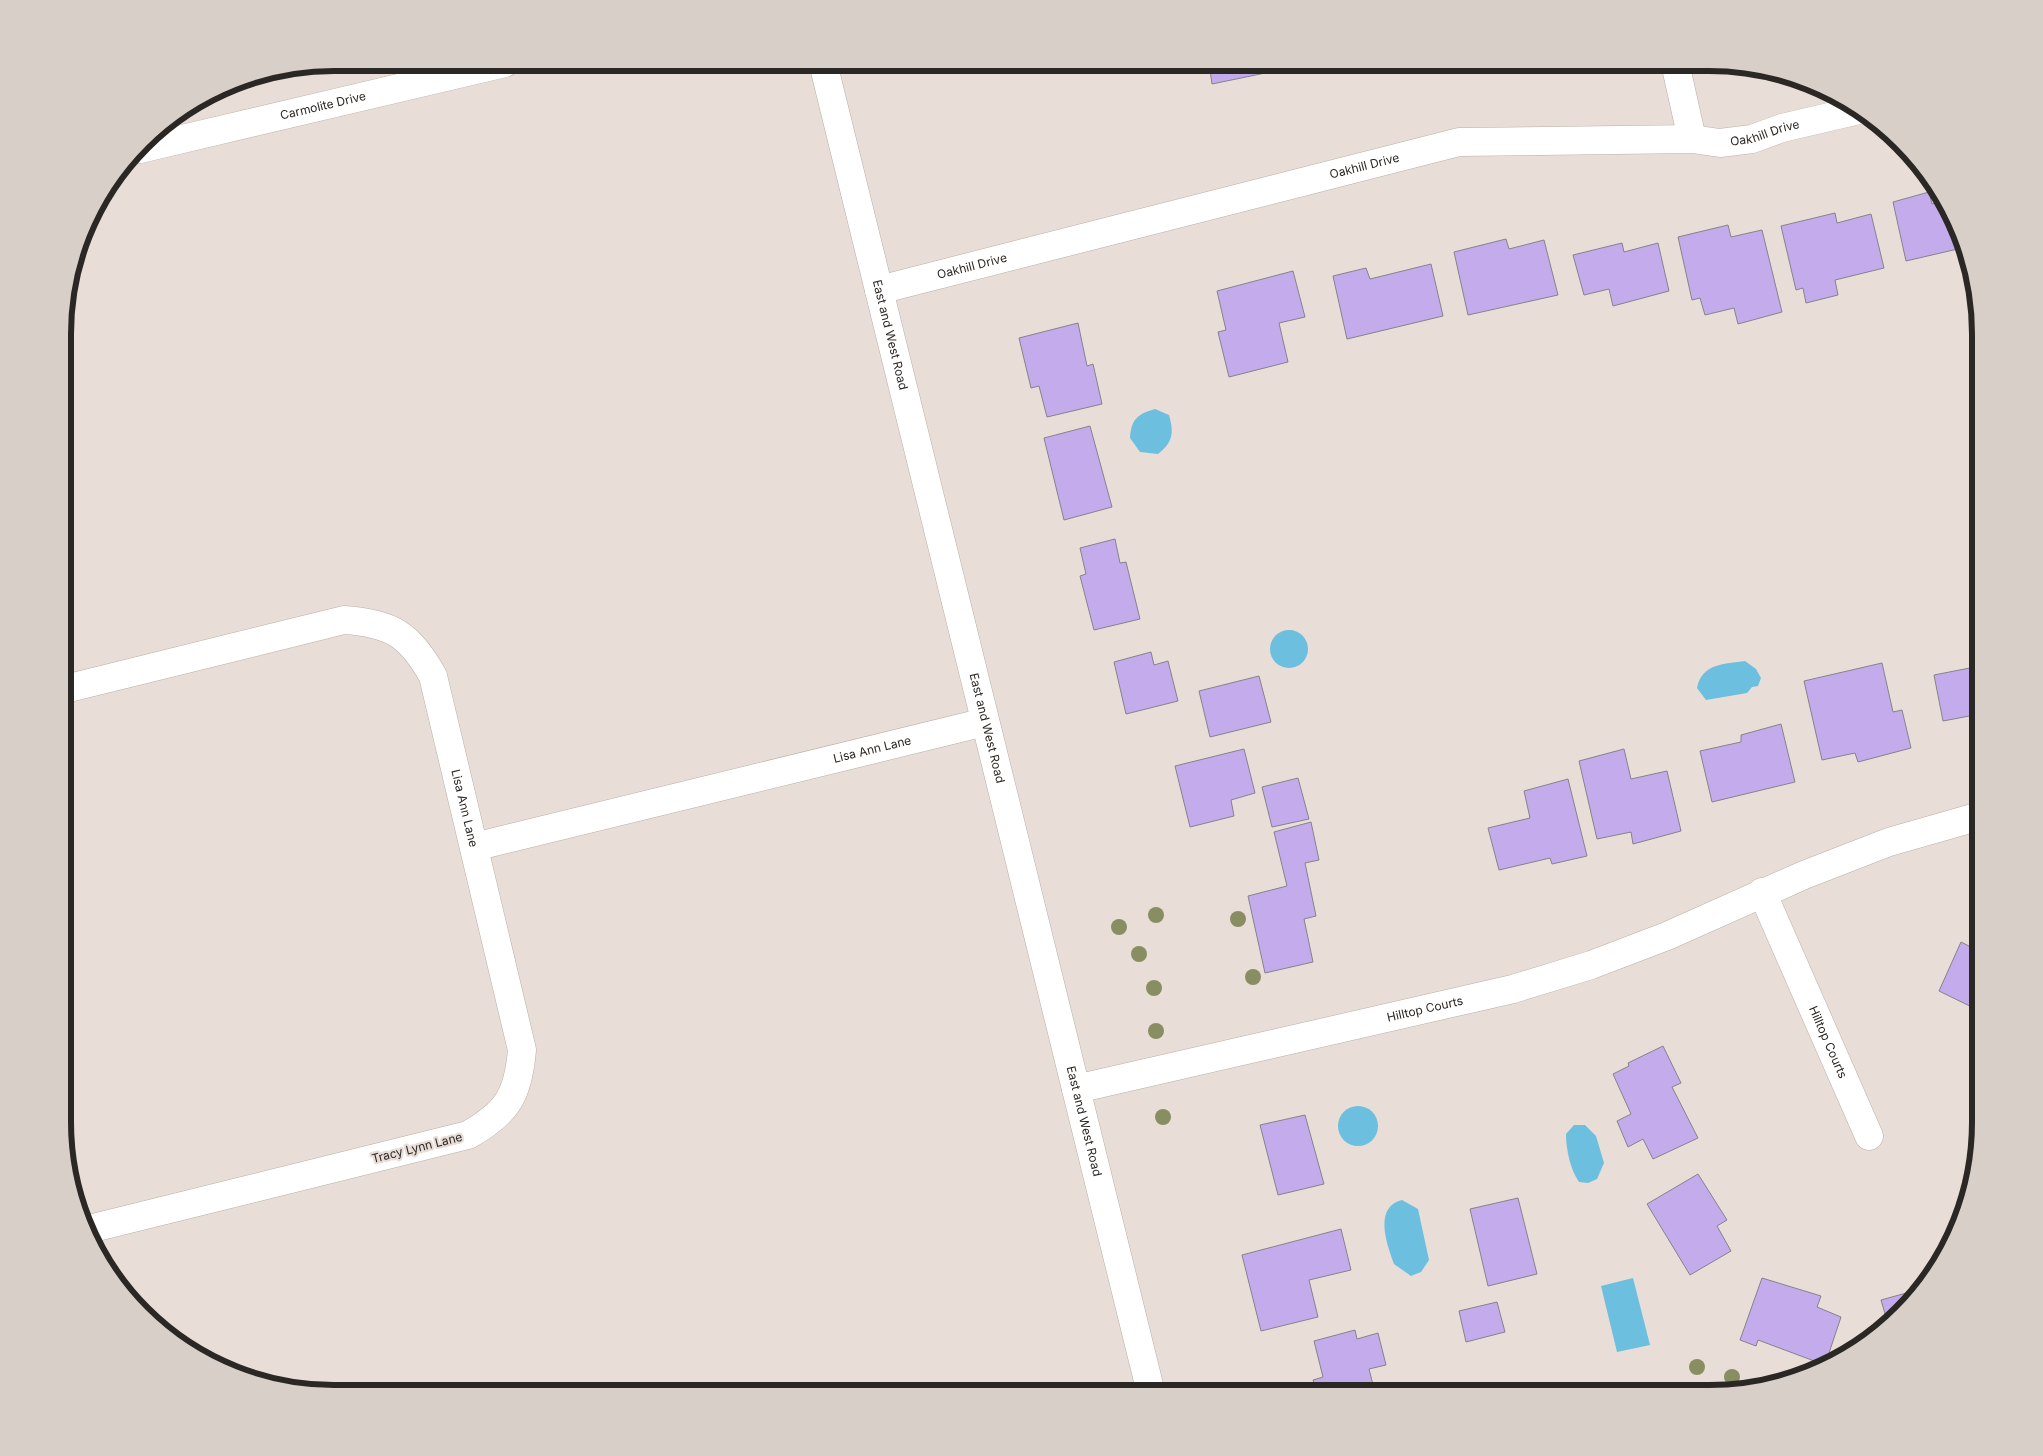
<svg xmlns="http://www.w3.org/2000/svg" width="2043" height="1456" viewBox="0 0 2043 1456" font-family="Inter,sans-serif">
<rect width="100%" height="100%" fill="#e8ded7"/>
<!-- water -->
<g fill="#6cbfde">
<path d="M 1155,409 L 1169,415 C 1174,433 1173,442 1158,454 L 1140,452 L 1130,438 C 1131,420 1137,414 1155,409 Z"/>
<circle cx="1289" cy="649" r="19"/>
<path d="M 1745,661 L 1756,669 L 1761,678 L 1758,686 L 1752,687 L 1747,693 L 1706,700 L 1697,688 C 1702,663 1725,664 1745,661 Z"/>
<circle cx="1358" cy="1126" r="20"/>
<path d="M 1574,1125 L 1585,1125 L 1596,1136 L 1604,1163 L 1597,1179 L 1588,1183 L 1579,1182 C 1570,1169 1566,1149 1566,1134 Z"/>
<path d="M 1402,1200 L 1418,1209 L 1429,1260 L 1421,1272 L 1411,1276 L 1394,1264 C 1387,1245 1373,1207 1402,1200 Z"/>
<path d="M 1633,1278 L 1650,1345 L 1617,1352 L 1601,1286 Z"/>
</g>
<!-- building -->
<g fill="#c4acec" stroke="#85828c">
<path d="M 1209,63 L 1304,63 L 1304,65 L 1212,84 Z"/>
<path d="M 1929,192 L 1932,204 L 1944,200 L 1952,214 L 1962,248 L 1906,261 L 1893,202 Z"/>
<path d="M 1835,213 L 1837,223 L 1871,214 L 1884,268 L 1835,280 L 1838,295 L 1806,303 L 1803,288 L 1796,290 L 1781,226 Z"/>
<path d="M 1728,225 L 1731,237 L 1762,230 L 1782,312 L 1738,324 L 1734,308 L 1705,315 L 1700,298 L 1692,300 L 1678,237 Z"/>
<path d="M 1506,239 L 1509,249 L 1544,240 L 1558,295 L 1468,315 L 1454,252 Z"/>
<path d="M 1622,243 L 1624,252 L 1658,243 L 1669,291 L 1613,306 L 1609,289 L 1584,295 L 1573,255 Z"/>
<path d="M 1431,264 L 1443,316 L 1347,339 L 1333,276 L 1366,268 L 1370,279 Z"/>
<path d="M 1293,271 L 1305,317 L 1279,323 L 1288,362 L 1229,377 L 1218,332 L 1226,330 L 1217,291 Z"/>
<path d="M 1078,323 L 1087,366 L 1093,364 L 1102,404 L 1047,417 L 1039,386 L 1031,388 L 1019,338 Z"/>
<path d="M 1090,426 L 1112,507 L 1064,520 L 1044,438 Z"/>
<path d="M 1115,539 L 1120,563 L 1126,562 L 1140,619 L 1094,630 L 1080,576 L 1086,574 L 1080,548 Z"/>
<path d="M 1151,652 L 1154,665 L 1168,661 L 1178,701 L 1126,714 L 1114,662 Z"/>
<path d="M 1882,663 L 1893,712 L 1902,710 L 1911,748 L 1858,762 L 1855,753 L 1822,760 L 1804,681 Z"/>
<path d="M 1980,666 L 1980,714 L 1943,721 L 1934,675 Z"/>
<path d="M 1259,676 L 1271,722 L 1210,737 L 1199,691 Z"/>
<path d="M 1781,724 L 1795,782 L 1712,802 L 1700,751 L 1741,742 L 1741,735 Z"/>
<path d="M 1244,749 L 1255,793 L 1231,800 L 1234,816 L 1190,827 L 1175,766 Z"/>
<path d="M 1624,749 L 1631,779 L 1667,771 L 1681,831 L 1633,844 L 1631,832 L 1597,839 L 1579,761 Z"/>
<path d="M 1298,778 L 1309,819 L 1272,827 L 1262,787 Z"/>
<path d="M 1568,779 L 1587,856 L 1552,864 L 1550,858 L 1499,870 L 1488,828 L 1530,818 L 1524,791 Z"/>
<path d="M 1311,822 L 1319,860 L 1305,863 L 1316,916 L 1304,919 L 1313,962 L 1265,973 L 1248,896 L 1287,886 L 1274,832 Z"/>
<path d="M 1980,938 L 1980,1011 L 1939,991 L 1961,942 L 1975,949 Z"/>
<path d="M 1663,1046 L 1681,1083 L 1672,1087 L 1698,1138 L 1653,1159 L 1643,1139 L 1628,1147 L 1617,1121 L 1631,1114 L 1613,1074 L 1629,1066 L 1628,1063 Z"/>
<path d="M 1305,1115 L 1324,1184 L 1278,1195 L 1260,1125 Z"/>
<path d="M 1698,1174 L 1727,1220 L 1717,1226 L 1731,1251 L 1690,1275 L 1647,1204 Z"/>
<path d="M 1518,1198 L 1537,1274 L 1488,1286 L 1470,1209 Z"/>
<path d="M 1341,1229 L 1351,1270 L 1309,1280 L 1318,1317 L 1261,1331 L 1242,1255 Z"/>
<path d="M 1762,1278 L 1821,1296 L 1817,1307 L 1841,1317 L 1825,1365 L 1758,1340 L 1756,1346 L 1740,1340 Z"/>
<path d="M 1928,1281 L 1924,1288 L 1888,1324 L 1881,1300 L 1917,1290 L 1915,1284 Z"/>
<path d="M 1497,1302 L 1505,1332 L 1466,1342 L 1459,1311 Z"/>
<path d="M 1355,1330 L 1357,1339 L 1378,1333 L 1386,1365 L 1369,1369 L 1375,1393 L 1317,1393 L 1313,1380 L 1323,1377 L 1314,1341 Z"/>
</g>
<g fill="none" stroke-linecap="round" stroke-linejoin="round">
<!-- minor casing -->
<g stroke="#b9afa8" stroke-width="29">
<g id="minor">
<path id="s1" d="M 823,63 L 1151,1393"/>
<path d="M 1675,63 L 1692,139"/>
<path id="s2" d="M 140,149 L 505,63"/>
<path id="s3" d="M 879,290 L 1459,142 L 1692,139 L 1720,143 L 1752,139 L 1782,128 L 1859,110"/>
<path id="s4" d="M 65,689 L 344,620 C 392,623 410,635 433,676 L 522,1050 C 518,1096 507,1113 468,1135 L 89,1229"/>
<path id="s5" d="M 474,847 L 985,722"/>
<path id="s6" d="M 1762,892 L 1869,1136"/>
<path id="s7" d="M 1076,1089 L 1513,989 L 1591,965 L 1667,936 L 1804,875 L 1889,842 L 1980,816"/>
</g>
</g>
<!-- minor -->
<use href="#minor" stroke="#fff" stroke-width="28"/>
</g>
<!-- trees -->
<g fill="#888e61">
<circle cx="1156" cy="915" r="8"/>
<circle cx="1238" cy="919" r="8"/>
<circle cx="1119" cy="927" r="8"/>
<circle cx="1139" cy="954" r="8"/>
<circle cx="1253" cy="977" r="8"/>
<circle cx="1154" cy="988" r="8"/>
<circle cx="1156" cy="1031" r="8"/>
<circle cx="1163" cy="1117" r="8"/>
<circle cx="1697" cy="1367" r="8"/>
<circle cx="1732" cy="1377" r="8"/>
</g>
<g text-anchor="middle" stroke-width="4.5" stroke-linejoin="round" paint-order="stroke">
<!-- street labels -->
<g font-size="12" fill="#2b2724" stroke="#e8ded7">
<text dy="4" stroke="none"><textPath href="#s2" startOffset="188">Carmolite Drive</textPath></text>
<text dy="4" stroke="none"><textPath href="#s3" startOffset="906">Oakhill Drive</textPath></text>
<text dy="4" stroke="none"><textPath href="#s3" startOffset="501">Oakhill Drive</textPath></text>
<text dy="4" stroke="none"><textPath href="#s3" startOffset="96">Oakhill Drive</textPath></text>
<text dy="4" stroke="none"><textPath href="#s1" startOffset="280">East and West Road</textPath></text>
<text dy="4" stroke="none"><textPath href="#s1" startOffset="685">East and West Road</textPath></text>
<text dy="4" stroke="none"><textPath href="#s5" startOffset="410">Lisa Ann Lane</textPath></text>
<text dy="4" stroke="none"><textPath href="#s4" startOffset="535">Lisa Ann Lane</textPath></text>
<text dy="4" stroke="none"><textPath href="#s7" startOffset="358">Hilltop Courts</textPath></text>
<text dy="4" stroke="none"><textPath href="#s6" startOffset="164">Hilltop Courts</textPath></text>
<text dy="4" stroke="none"><textPath href="#s1" startOffset="1090">East and West Road</textPath></text>
<text transform="translate(417 1148) rotate(-14)" y="4">Tracy Lynn Lane</text>
</g>
</g>
<!-- crop -->
<path d="M0 0H2043V1456H0ZM334 71H1709A263 263 0 0 1 1972 334V1122A263 263 0 0 1 1709 1385H334A263 263 0 0 1 71 1122V334A263 263 0 0 1 334 71Z" fill="#d9cfc9" fill-rule="evenodd"/>
<path fill="none" stroke="#2b2724" stroke-width="6" d="M334 71H1709A263 263 0 0 1 1972 334V1122A263 263 0 0 1 1709 1385H334A263 263 0 0 1 71 1122V334A263 263 0 0 1 334 71Z"/>
</svg>
